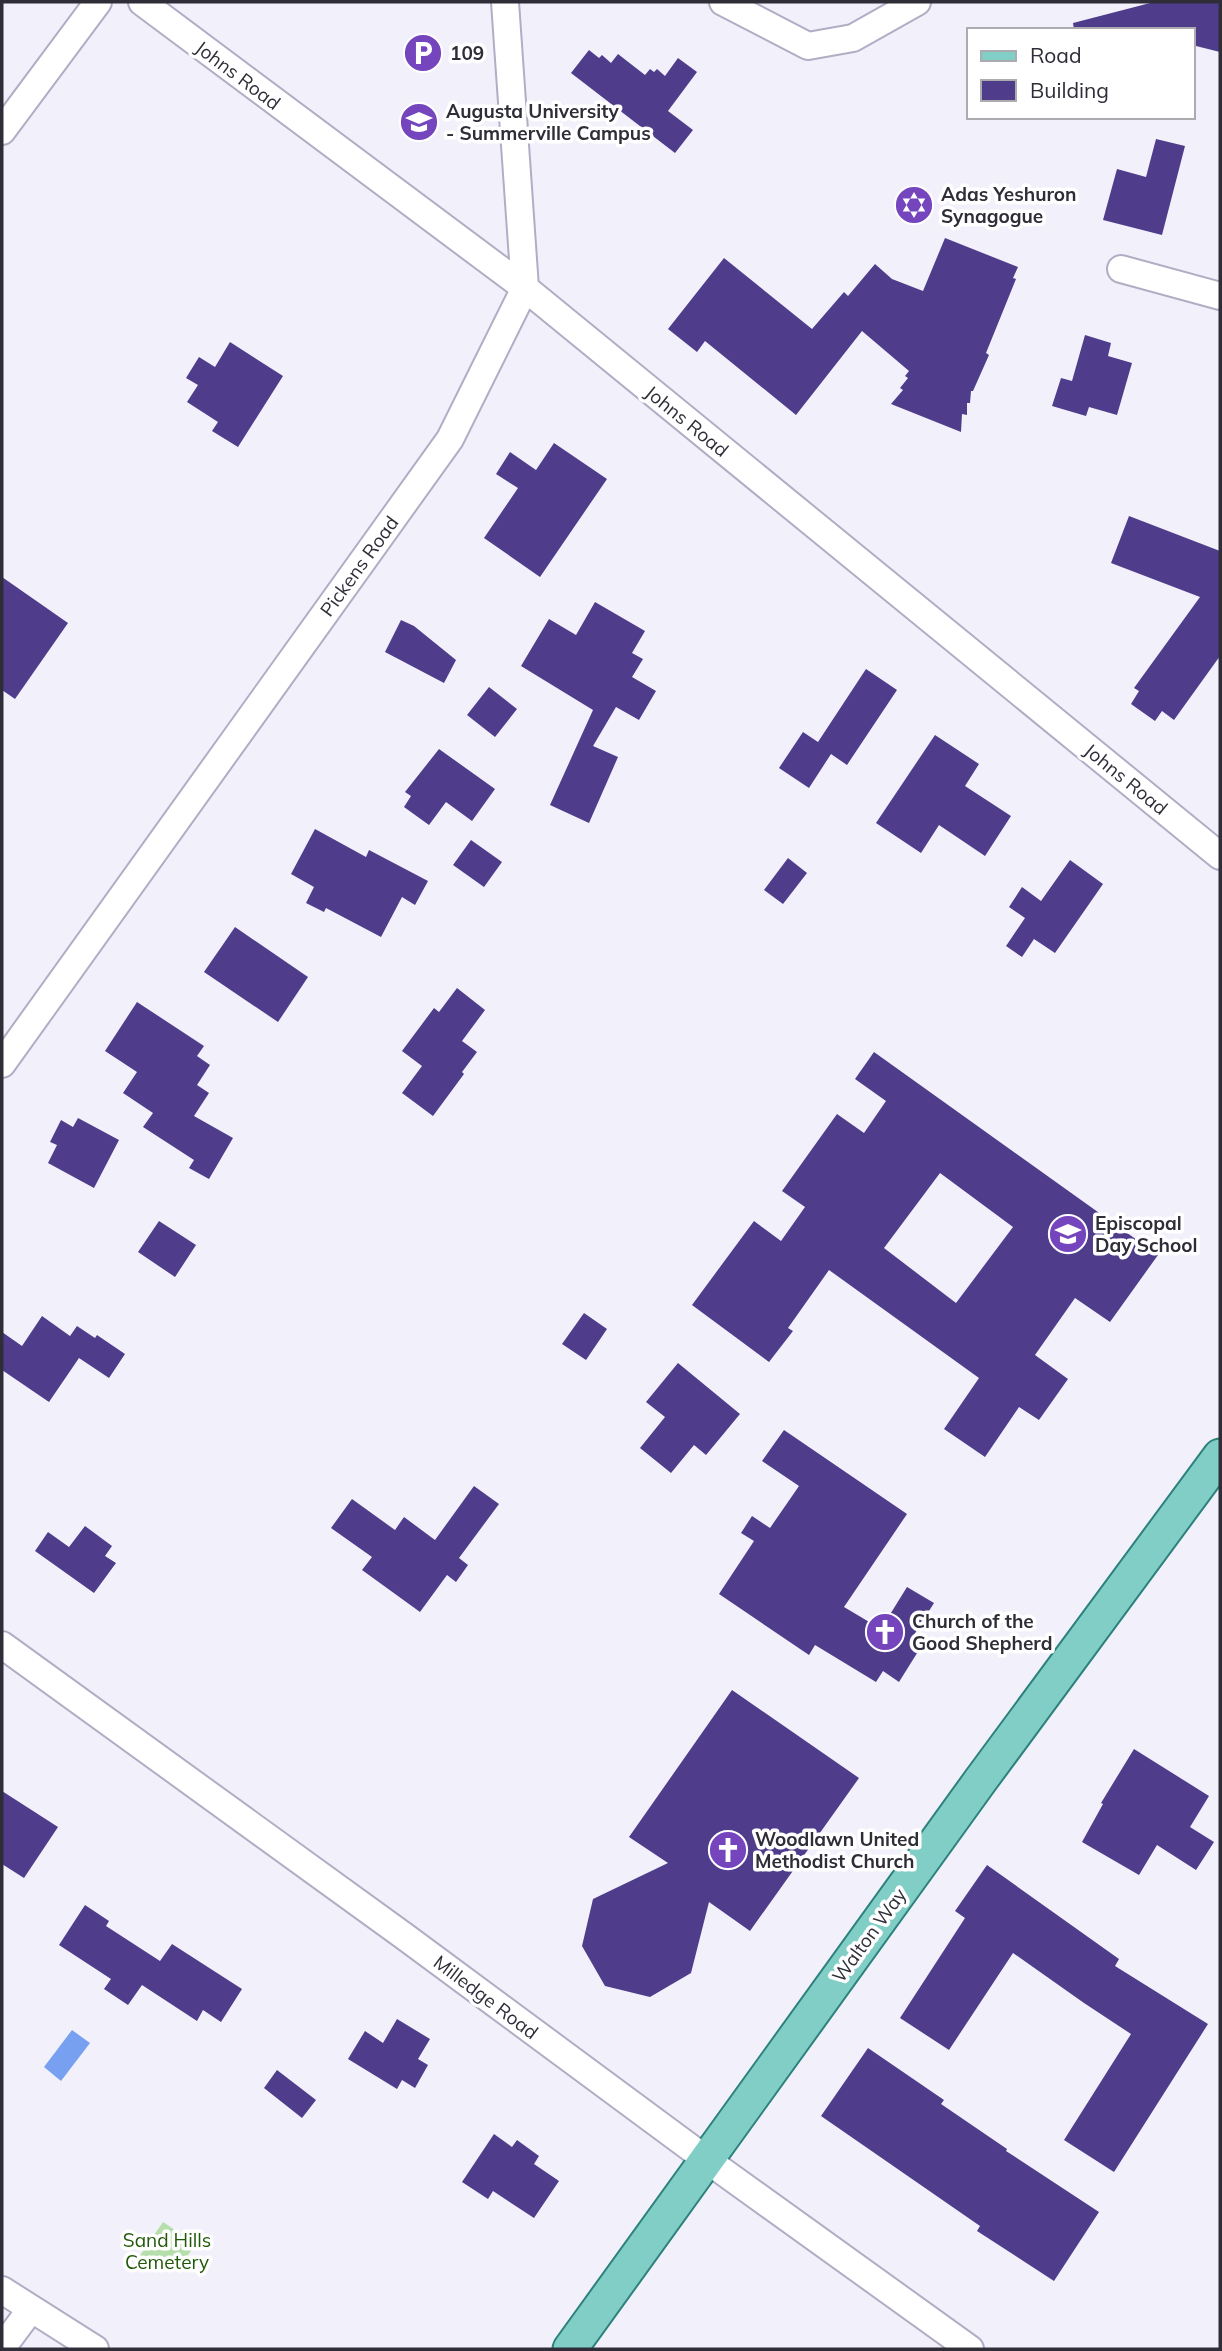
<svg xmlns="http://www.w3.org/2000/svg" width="1222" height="2351" viewBox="0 0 1222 2351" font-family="Mulish,sans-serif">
<rect width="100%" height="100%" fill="#f2f1fb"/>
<!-- green -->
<path fill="#b6deac" d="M 163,2222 L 196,2244 L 178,2269 L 158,2270 L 139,2257 Z"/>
<!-- water -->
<path fill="#78a0f0" d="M 72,2030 L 90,2043 L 61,2081 L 44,2067 Z"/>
<!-- building -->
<g fill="#4f3d8b" fill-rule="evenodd">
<path d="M 1154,2 L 1220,2 L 1220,52 L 1192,45 L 1192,30 L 1074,30 L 1073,23 Z"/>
<path d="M 589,50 L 599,58 L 602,55 L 611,63 L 618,54 L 645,75 L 650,69 L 654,72 L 657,69 L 665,76 L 678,58 L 697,72 L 668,111 L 693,130 L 675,153 L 571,73 Z"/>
<path d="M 1156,139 L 1185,146 L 1162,235 L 1103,220 L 1117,169 L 1146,177 Z"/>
<path d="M 945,238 L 1018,267 L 1013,278 L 1016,279 L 986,353 L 989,355 L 973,391 L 971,391 L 970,403 L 967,403 L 967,415 L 962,414 L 961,432 L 891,404 L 903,390 L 900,388 L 908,378 L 905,376 L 909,371 L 862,331 L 796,415 L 705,341 L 697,352 L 668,329 L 724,258 L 812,329 L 844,292 L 848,296 L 875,264 L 892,279 L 923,291 Z"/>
<path d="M 1085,335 L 1111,343 L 1108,356 L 1132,363 L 1117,415 L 1089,407 L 1086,416 L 1052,406 L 1061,378 L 1072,381 Z"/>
<path d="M 230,342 L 283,376 L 238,447 L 212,431 L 218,422 L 187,402 L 198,385 L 186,378 L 199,357 L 215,367 Z"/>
<path d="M 554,443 L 607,479 L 540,577 L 484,538 L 518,488 L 496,474 L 510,452 L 536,470 Z"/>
<path d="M 1129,516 L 1220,551 L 1220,656 L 1174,720 L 1162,711 L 1155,721 L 1131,704 L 1139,691 L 1134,688 L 1200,597 L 1111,563 Z"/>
<path d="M 2,577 L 68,623 L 15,699 L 2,690 Z"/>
<path d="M 595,602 L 645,631 L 632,653 L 643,659 L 632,677 L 656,691 L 639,720 L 616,707 L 593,746 L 618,757 L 589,823 L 550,805 L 593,710 L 521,666 L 549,619 L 576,635 Z"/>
<path d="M 401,620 L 414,626 L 456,660 L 444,683 L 385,652 Z"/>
<path d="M 866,669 L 897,690 L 847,765 L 831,754 L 809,788 L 779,768 L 803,732 L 818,742 Z"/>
<path d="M 489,687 L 517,709 L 495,737 L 467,715 Z"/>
<path d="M 935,735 L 979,764 L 965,786 L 1011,816 L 985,856 L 939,825 L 921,853 L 876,823 Z"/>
<path d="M 439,749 L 495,789 L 472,821 L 446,802 L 429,825 L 404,807 L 411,796 L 405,792 Z"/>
<path d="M 315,829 L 366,857 L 369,850 L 428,881 L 415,905 L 402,897 L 381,937 L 326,908 L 324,912 L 306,903 L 314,887 L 291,874 Z"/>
<path d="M 471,840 L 502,862 L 484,887 L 453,865 Z"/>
<path d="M 788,858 L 807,873 L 783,904 L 764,890 Z"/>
<path d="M 1070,860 L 1103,884 L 1055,953 L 1034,939 L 1022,957 L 1006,946 L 1025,918 L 1009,907 L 1022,887 L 1041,901 Z"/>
<path d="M 235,927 L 308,977 L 278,1022 L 204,972 Z"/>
<path d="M 457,988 L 485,1010 L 462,1041 L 477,1052 L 462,1072 L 464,1074 L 433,1116 L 402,1093 L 422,1066 L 402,1051 L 434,1008 L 439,1012 Z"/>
<path d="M 137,1002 L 204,1046 L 197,1056 L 210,1065 L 197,1085 L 209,1093 L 194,1116 L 233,1138 L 209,1179 L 189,1168 L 194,1160 L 143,1127 L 153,1113 L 123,1093 L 137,1072 L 105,1051 Z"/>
<path d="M 874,1052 L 1158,1255 L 1110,1322 L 1075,1298 L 1035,1355 L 1068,1379 L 1039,1420 L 1019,1407 L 985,1457 L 944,1429 L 979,1378 L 829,1270 L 788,1328 L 793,1331 L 769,1362 L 692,1305 L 754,1221 L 781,1241 L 805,1207 L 782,1191 L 837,1114 L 864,1133 L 886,1101 L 855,1079 ZM 940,1173 L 1013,1227 L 956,1303 L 884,1248 Z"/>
<path d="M 78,1118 L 119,1140 L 94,1188 L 48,1163 L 57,1145 L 50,1142 L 61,1120 L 73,1127 Z"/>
<path d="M 159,1221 L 196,1245 L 175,1277 L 138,1252 Z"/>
<path d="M 584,1313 L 607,1329 L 586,1360 L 562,1344 Z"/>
<path d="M 42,1316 L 70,1336 L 77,1326 L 95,1338 L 97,1335 L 125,1354 L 109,1378 L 79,1358 L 49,1402 L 2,1370 L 2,1332 L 22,1346 Z"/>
<path d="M 678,1363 L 740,1414 L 706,1455 L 694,1445 L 671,1473 L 640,1448 L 665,1417 L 646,1402 Z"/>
<path d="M 784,1430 L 907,1514 L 844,1607 L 881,1629 L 907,1587 L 934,1603 L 914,1635 L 924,1642 L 899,1682 L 883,1671 L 876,1682 L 815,1645 L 809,1655 L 719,1594 L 754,1541 L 741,1533 L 752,1516 L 770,1528 L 799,1486 L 762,1461 Z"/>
<path d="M 474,1486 L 499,1504 L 459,1558 L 468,1565 L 456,1582 L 447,1575 L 420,1612 L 362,1570 L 372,1557 L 331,1528 L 352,1499 L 395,1530 L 404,1517 L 435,1540 Z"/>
<path d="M 85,1526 L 112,1546 L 105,1556 L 116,1563 L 94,1593 L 35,1551 L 48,1532 L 69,1547 Z"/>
<path d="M 732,1690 L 859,1778 L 750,1931 L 709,1902 L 691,1973 L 650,1997 L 605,1986 L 582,1946 L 593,1899 L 668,1863 L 629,1837 Z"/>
<path d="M 1134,1749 L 1209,1796 L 1190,1827 L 1214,1842 L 1196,1870 L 1157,1845 L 1139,1875 L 1082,1842 L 1103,1804 L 1101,1803 Z"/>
<path d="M 2,1791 L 58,1827 L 24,1878 L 2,1864 Z"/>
<path d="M 987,1865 L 1119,1959 L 1115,1966 L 1208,2024 L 1114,2172 L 1064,2140 L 1131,2034 L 1084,2003 L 1013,1953 L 949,2050 L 900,2018 L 965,1918 L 955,1911 Z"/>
<path d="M 85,1905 L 109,1921 L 106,1926 L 160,1961 L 172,1944 L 242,1989 L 221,2022 L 203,2010 L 197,2021 L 142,1985 L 128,2005 L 104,1989 L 111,1979 L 59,1945 Z"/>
<path d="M 397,2019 L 430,2039 L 418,2059 L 428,2065 L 415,2088 L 402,2080 L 397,2089 L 348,2059 L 365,2031 L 383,2043 Z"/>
<path d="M 868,2048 L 944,2100 L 941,2104 L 1007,2149 L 1006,2151 L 1099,2212 L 1054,2281 L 977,2231 L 980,2226 L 821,2116 Z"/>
<path d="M 277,2070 L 316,2100 L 302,2118 L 264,2088 Z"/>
<path d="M 494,2134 L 512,2147 L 517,2140 L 539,2156 L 534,2164 L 559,2181 L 534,2218 L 493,2191 L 488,2199 L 462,2182 Z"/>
</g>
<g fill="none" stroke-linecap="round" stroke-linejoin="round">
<!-- minor casing -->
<g stroke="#b0adc5" stroke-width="30">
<g id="minor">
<path d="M 142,2 L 525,288 L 1220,856"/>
<path d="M 723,2 L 808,46 L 853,38 L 917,2"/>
<path d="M 2,131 L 98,2"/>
<path d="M 1121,269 L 1220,296"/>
<path d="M 2,1064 L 450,439 L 525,288 L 505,2"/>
<path d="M 2,1645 L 404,1936 L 707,2160 L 970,2349"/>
<path d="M 2,2290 L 95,2349"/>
<path d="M 2,2348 L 31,2309"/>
</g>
</g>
<!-- major casing -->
<g stroke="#2d817c" stroke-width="37">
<path id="major" d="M 570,2349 L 980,1781 L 1220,1456"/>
</g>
<!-- minor -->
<use href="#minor" stroke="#fff" stroke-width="26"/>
<!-- major -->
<use href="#major" stroke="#80cec6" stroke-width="33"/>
</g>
<!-- icons -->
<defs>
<g id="parking-disc" transform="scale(2.0125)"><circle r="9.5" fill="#7545bd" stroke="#fff"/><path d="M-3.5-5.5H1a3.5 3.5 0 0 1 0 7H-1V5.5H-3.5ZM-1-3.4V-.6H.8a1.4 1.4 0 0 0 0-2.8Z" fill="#fff"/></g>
<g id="university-disc" transform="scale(2.0125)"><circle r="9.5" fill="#7545bd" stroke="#fff"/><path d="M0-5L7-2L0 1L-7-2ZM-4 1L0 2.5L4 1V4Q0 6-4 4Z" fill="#fff"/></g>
<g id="synagogue-disc" transform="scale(2.0125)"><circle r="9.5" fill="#7545bd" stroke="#fff"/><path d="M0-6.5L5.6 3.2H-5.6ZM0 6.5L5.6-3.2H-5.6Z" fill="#fff"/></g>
<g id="school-disc" transform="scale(2.0125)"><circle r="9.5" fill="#7545bd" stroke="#fff"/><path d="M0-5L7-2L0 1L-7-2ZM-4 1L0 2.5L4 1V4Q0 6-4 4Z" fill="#fff"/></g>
<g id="church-disc" transform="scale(2.0125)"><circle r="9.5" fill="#7545bd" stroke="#fff"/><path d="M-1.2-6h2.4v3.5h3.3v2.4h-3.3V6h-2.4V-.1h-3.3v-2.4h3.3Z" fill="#fff"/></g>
</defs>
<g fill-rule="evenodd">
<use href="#parking-disc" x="423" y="53"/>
<use href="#university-disc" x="419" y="122"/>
<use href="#synagogue-disc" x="914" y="205"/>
<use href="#school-disc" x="1068" y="1234"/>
<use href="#church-disc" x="885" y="1632"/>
<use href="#church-disc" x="728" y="1850"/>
</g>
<g text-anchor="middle" stroke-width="7" stroke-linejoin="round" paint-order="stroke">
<!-- poi labels -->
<g font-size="19" font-weight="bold" fill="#2f2e38" stroke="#fff" text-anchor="start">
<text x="450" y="60">109</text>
<text x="446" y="118">Augusta University<tspan x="446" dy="22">- Summerville Campus</tspan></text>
<text x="941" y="201">Adas Yeshuron<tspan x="941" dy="22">Synagogue</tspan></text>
<text x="1095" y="1230">Episcopal<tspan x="1095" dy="22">Day School</tspan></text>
<text x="912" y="1628">Church of the<tspan x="912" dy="22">Good Shepherd</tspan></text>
<text x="755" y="1846">Woodlawn United<tspan x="755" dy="22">Methodist Church</tspan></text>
</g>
<!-- street labels -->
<g font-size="19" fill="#2f2e38" stroke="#fff">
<text transform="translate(238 75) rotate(37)" y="7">Johns Road</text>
<text transform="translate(687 421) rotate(39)" y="7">Johns Road</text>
<text transform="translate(359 566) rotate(-54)" y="7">Pickens Road</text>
<text transform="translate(1126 779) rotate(39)" y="7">Johns Road</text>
<text transform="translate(869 1935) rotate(-54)" y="7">Walton Way</text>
<text transform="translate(486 1997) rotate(37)" y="7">Milledge Road</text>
</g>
<!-- park labels -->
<g font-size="19" fill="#1f5908" stroke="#fff">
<text x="167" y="2247">Sand Hills<tspan x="167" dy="22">Cemetery</tspan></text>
</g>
</g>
<!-- border -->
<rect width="1222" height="2351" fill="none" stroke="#2f2e38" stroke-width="7"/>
<!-- legend -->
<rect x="967" y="28" width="228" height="91" fill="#ffffff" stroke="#acabaf" stroke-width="2"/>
<rect x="981" y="51" width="35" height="10" fill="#80cec6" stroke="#acabaf" stroke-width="2"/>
<text x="1030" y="63" font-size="21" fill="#2f2e38">Road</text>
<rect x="981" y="80" width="35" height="21" fill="#4f3d8b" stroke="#acabaf" stroke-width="2"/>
<text x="1030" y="98" font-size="21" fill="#2f2e38">Building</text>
</svg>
